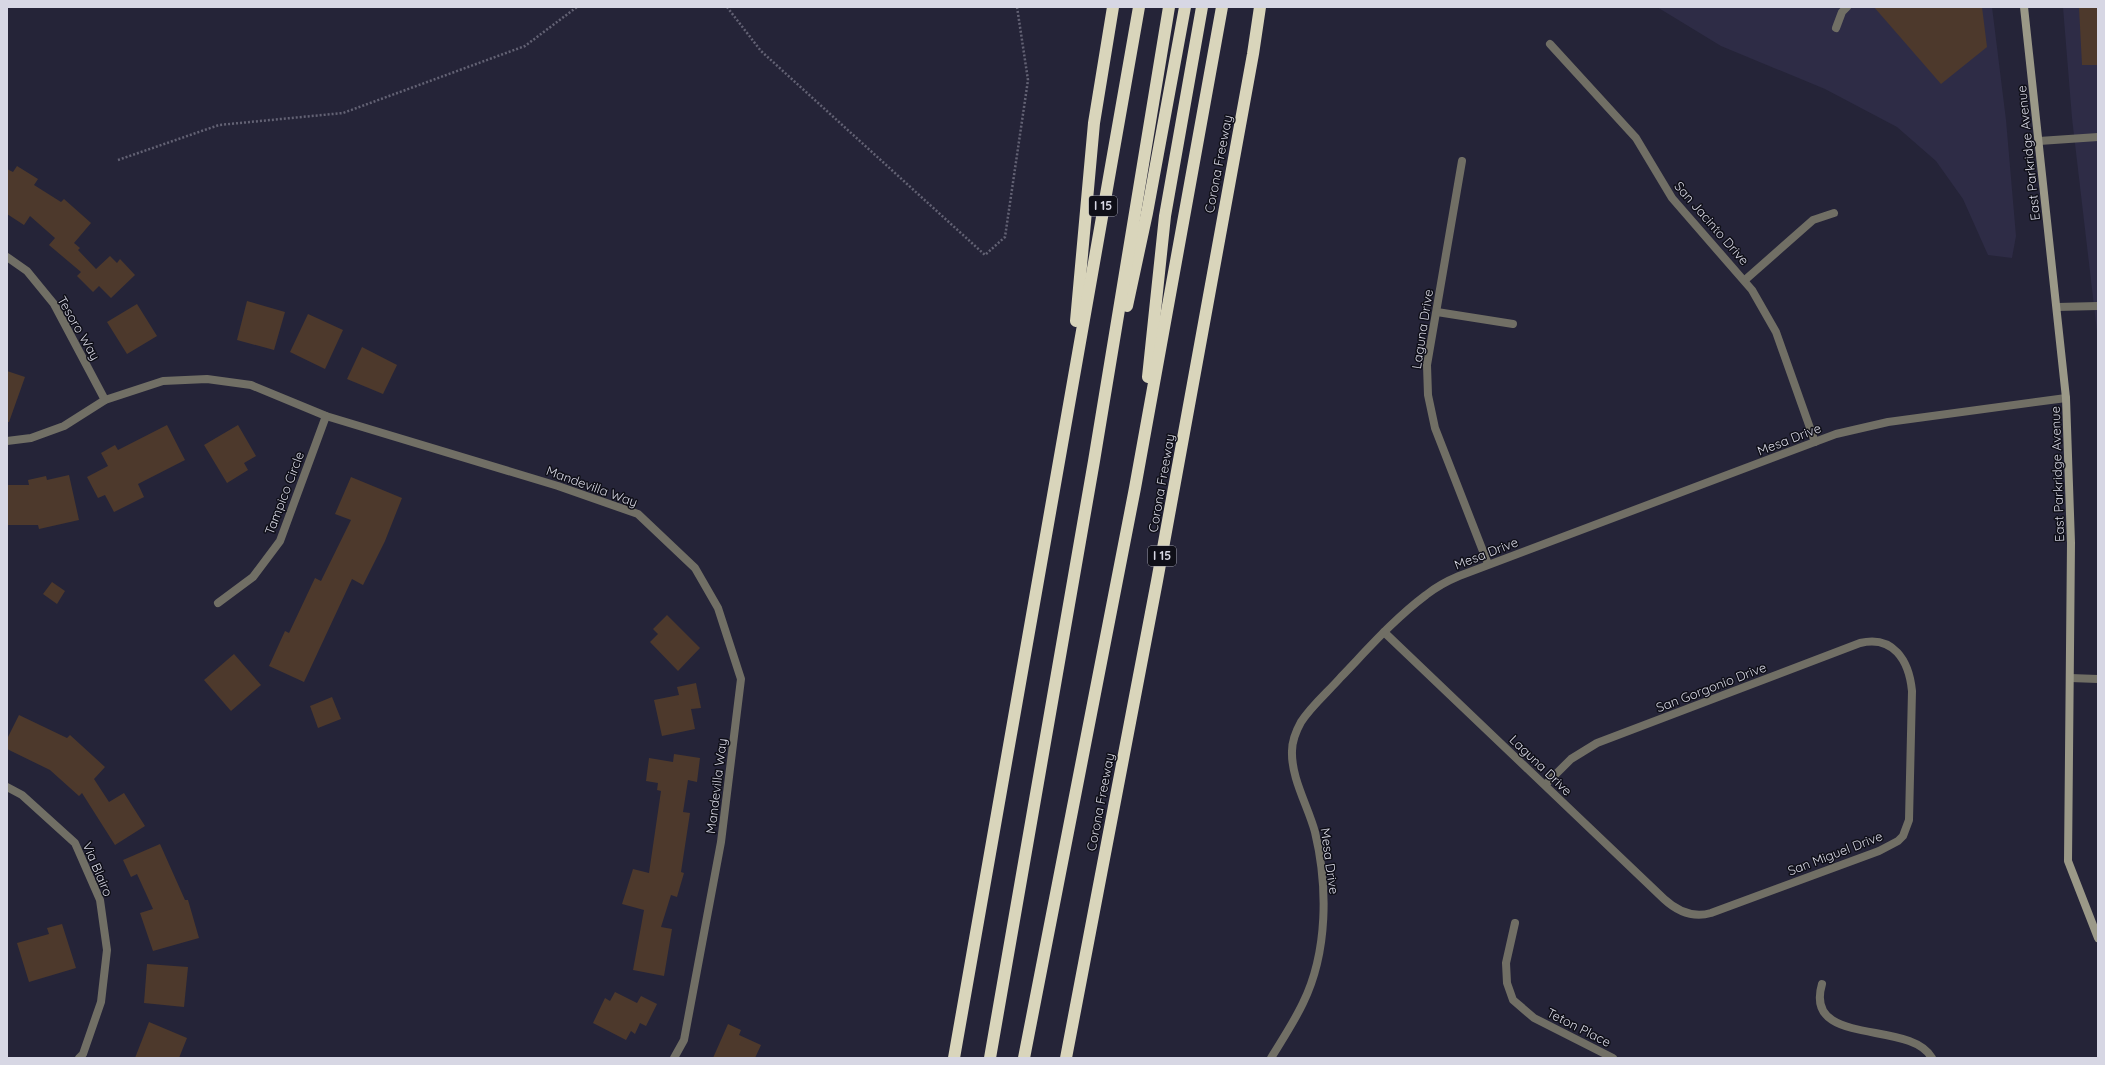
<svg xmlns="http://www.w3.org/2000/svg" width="2105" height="1065" viewBox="0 0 2105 1065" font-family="Quicksand,sans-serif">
<rect width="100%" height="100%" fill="#252438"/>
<!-- built -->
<g fill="#2e2c46">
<path d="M 1657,7 L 1992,7 L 2006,120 L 2016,236 L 2012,258 L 1988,255 L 1963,199 L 1936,161 L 1897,127 L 1825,89 L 1721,46 Z"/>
<path d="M 2063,7 L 2098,7 L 2098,340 L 2072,118 Z"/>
</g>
<!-- building -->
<g fill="#4d392c">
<path d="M 1874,7 L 1982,7 L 1987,47 L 1941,84 Z"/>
<path d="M 2079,7 L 2098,7 L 2098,65 L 2082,65 Z"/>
<path d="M 17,166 L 38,179 L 34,185 L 61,202 L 64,199 L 91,223 L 74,243 L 80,248 L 78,250 L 96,269 L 110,256 L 117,263 L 120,259 L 135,275 L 111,298 L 99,286 L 93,292 L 77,276 L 81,272 L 49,245 L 55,238 L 30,216 L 24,225 L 7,214 L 7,169 L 13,172 Z"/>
<path d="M 247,301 L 285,312 L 274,350 L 237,340 Z"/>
<path d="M 137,304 L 157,336 L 127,354 L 107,322 Z"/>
<path d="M 308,314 L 343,330 L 325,369 L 290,352 Z"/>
<path d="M 362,347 L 397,365 L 383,394 L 347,379 Z"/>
<path d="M 7,371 L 25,377 L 9,422 L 7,422 Z"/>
<path d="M 167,425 L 185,460 L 138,484 L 144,497 L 114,512 L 105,495 L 98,498 L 87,477 L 108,466 L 101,453 L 115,445 L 118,450 Z"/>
<path d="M 238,425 L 256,456 L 244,463 L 248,470 L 227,483 L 204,445 Z"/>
<path d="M 69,475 L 79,520 L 39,529 L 38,525 L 7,525 L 7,485 L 29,485 L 28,480 L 46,476 L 47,480 Z"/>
<path d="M 351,477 L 402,498 L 385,541 L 363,585 L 352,579 L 304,682 L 269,666 L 285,631 L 289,633 L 315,578 L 321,581 L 351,520 L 335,514 Z"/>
<path d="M 52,582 L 65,591 L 57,604 L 43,594 Z"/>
<path d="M 667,615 L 700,648 L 678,671 L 650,642 L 658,634 L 653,629 Z"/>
<path d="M 234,654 L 261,685 L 231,711 L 204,680 Z"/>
<path d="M 696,683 L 701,708 L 691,709 L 695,729 L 662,736 L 654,700 L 679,695 L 677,687 Z"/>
<path d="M 332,697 L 341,719 L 318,728 L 310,706 Z"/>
<path d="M 19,715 L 67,738 L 70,735 L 105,767 L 94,779 L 109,802 L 124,793 L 145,826 L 115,845 L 82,793 L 79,796 L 50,770 L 7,749 L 7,739 Z"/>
<path d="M 674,754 L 700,758 L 697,782 L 688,780 L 683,812 L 690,813 L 681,872 L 684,873 L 677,897 L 671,895 L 661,927 L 672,929 L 664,976 L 633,970 L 644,910 L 622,904 L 633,869 L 649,873 L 661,791 L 657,790 L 658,783 L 646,781 L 649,758 L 673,762 Z"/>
<path d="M 160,844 L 185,900 L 188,900 L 199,938 L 153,951 L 140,913 L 153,909 L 137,874 L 131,877 L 123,860 Z"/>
<path d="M 62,924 L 76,968 L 29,982 L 17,943 L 49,934 L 47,928 Z"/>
<path d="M 147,964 L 188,967 L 184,1007 L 144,1003 Z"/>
<path d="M 615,992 L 637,1003 L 641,996 L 657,1004 L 646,1026 L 640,1023 L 635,1034 L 631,1031 L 626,1040 L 593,1023 L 605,998 L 610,1001 Z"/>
<path d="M 149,1022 L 187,1038 L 179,1058 L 135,1058 Z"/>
<path d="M 728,1024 L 741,1030 L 739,1035 L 761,1045 L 755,1058 L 713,1058 Z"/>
</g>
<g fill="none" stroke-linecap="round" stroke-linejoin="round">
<!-- path -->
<g stroke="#636274" stroke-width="2.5" stroke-dasharray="2 2" stroke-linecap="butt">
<path d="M 727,7 L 761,51 L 985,255 L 1005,237 L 1028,80 L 1017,7"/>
<path d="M 118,160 L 219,125 L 343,113 L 525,46 L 577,7"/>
</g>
<!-- lane -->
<g stroke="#716f65" stroke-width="8">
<path d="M 1836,28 L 1842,12 L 1847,7"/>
<path d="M 2039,141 L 2098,137"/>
<path d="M 2057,307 L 2098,306"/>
<path d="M 2070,678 L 2098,679"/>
<path d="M 1822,984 C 1803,1048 1911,1019 1932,1058"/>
</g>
<!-- street -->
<g stroke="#716f65" stroke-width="8">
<path d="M 1550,44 L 1636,138 L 1672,198 L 1752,290 L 1776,332 L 1815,442"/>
<path d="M 1462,161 L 1427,365 L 1428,395 L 1435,428 L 1488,564"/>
<path d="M 7,257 L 27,271 L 54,304 L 105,400"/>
<path d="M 1745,280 L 1813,220 L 1834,213"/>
<path d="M 1437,312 L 1513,324"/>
<path d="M 7,441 L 31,438 L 64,426 L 105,400 L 163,381 L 207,379 L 251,385 L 326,416 L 558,486 L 638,514 L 695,568 L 718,608 L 741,679 L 721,842 L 684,1040 L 674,1058"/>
<path d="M 218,603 L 253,577 L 280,541 L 326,416"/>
<path d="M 1384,632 L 1664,899 C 1678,912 1693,918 1711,913 L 1879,851 L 1898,841 L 1903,836 L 1909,820 L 1912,691 C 1909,660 1893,635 1860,643 L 1597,743 L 1571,759 L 1545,785"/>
<path d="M 7,787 L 22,795 L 75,843 L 100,900 L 107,950 L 101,1002 L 83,1054 L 79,1058"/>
<path d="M 1515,923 L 1506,963 L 1507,983 L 1513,1000 L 1534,1018 L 1613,1058"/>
<path d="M 1271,1058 C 1282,1040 1294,1022 1303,1003 C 1328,952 1328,886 1315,832 C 1308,806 1291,778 1292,751 C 1292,740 1296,731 1301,722 C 1312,705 1328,692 1341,677 C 1368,649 1394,619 1426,595 C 1436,587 1447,581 1459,576 L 1836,434 L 1888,422 L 2066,398"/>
</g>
<!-- secondary -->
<path stroke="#9b9988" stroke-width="8" d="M 2024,7 L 2066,398 L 2071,543 L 2068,861 L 2098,938"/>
<!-- highway -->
<g stroke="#d9d5bb" stroke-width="12">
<path d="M 1127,306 L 1147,213 L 1185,7"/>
<path d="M 1076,321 L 1094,123 L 1113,7"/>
<path d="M 1148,377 L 1165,216 L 1202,7"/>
<path d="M 954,1058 L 1139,7"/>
<path d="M 990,1058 L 1094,461 L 1169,7"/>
<path d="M 1024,1058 L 1135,488 L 1222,7"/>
<path d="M 1066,1058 L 1157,581 L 1253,54 L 1260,7"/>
</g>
</g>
<g text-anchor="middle" stroke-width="3" stroke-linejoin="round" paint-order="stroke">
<!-- shield labels -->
<g fill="#0f0f18" stroke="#9b9ba7" stroke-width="1">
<rect x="1089" y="196" width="28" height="20" rx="3"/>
<rect x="1148" y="546" width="28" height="20" rx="3"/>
</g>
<g font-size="12" font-weight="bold" fill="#d7d7e4">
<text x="1103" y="210">I 15</text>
<text x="1162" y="560">I 15</text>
</g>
<!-- street labels -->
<g font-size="13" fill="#d7d7e4" stroke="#0f0f18">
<text transform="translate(2028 153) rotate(-96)" y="5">East Parkridge Avenue</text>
<text transform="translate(1218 164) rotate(-79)" y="5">Corona Freeway</text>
<text transform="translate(1712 223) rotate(49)" y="5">San Jacinto Drive</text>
<text transform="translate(79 328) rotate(60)" y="5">Tesoro Way</text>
<text transform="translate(1422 329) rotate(-81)" y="5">Laguna Drive</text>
<text transform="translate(1789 439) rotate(-21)" y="5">Mesa Drive</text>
<text transform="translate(2057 474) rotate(-92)" y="5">East Parkridge Avenue</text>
<text transform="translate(1161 483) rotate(-80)" y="5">Corona Freeway</text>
<text transform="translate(592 486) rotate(20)" y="5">Mandevilla Way</text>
<text transform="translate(284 493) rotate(-69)" y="5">Tampico Circle</text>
<text transform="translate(1486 553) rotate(-21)" y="5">Mesa Drive</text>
<text transform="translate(1711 687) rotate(-21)" y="5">San Gorgonio Drive</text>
<text transform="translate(1541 765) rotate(44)" y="5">Laguna Drive</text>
<text transform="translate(716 786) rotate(-83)" y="5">Mandevilla Way</text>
<text transform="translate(1100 802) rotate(-79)" y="5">Corona Freeway</text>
<text transform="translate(1835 853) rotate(-21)" y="5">San Miguel Drive</text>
<text transform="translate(1330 861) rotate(82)" y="5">Mesa Drive</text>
<text transform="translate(98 869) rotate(67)" y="5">Via Blairo</text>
<text transform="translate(1579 1027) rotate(27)" y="5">Teton Place</text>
</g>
</g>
<!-- border -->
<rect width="2105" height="1065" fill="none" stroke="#d7d7e4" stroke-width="16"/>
</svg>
